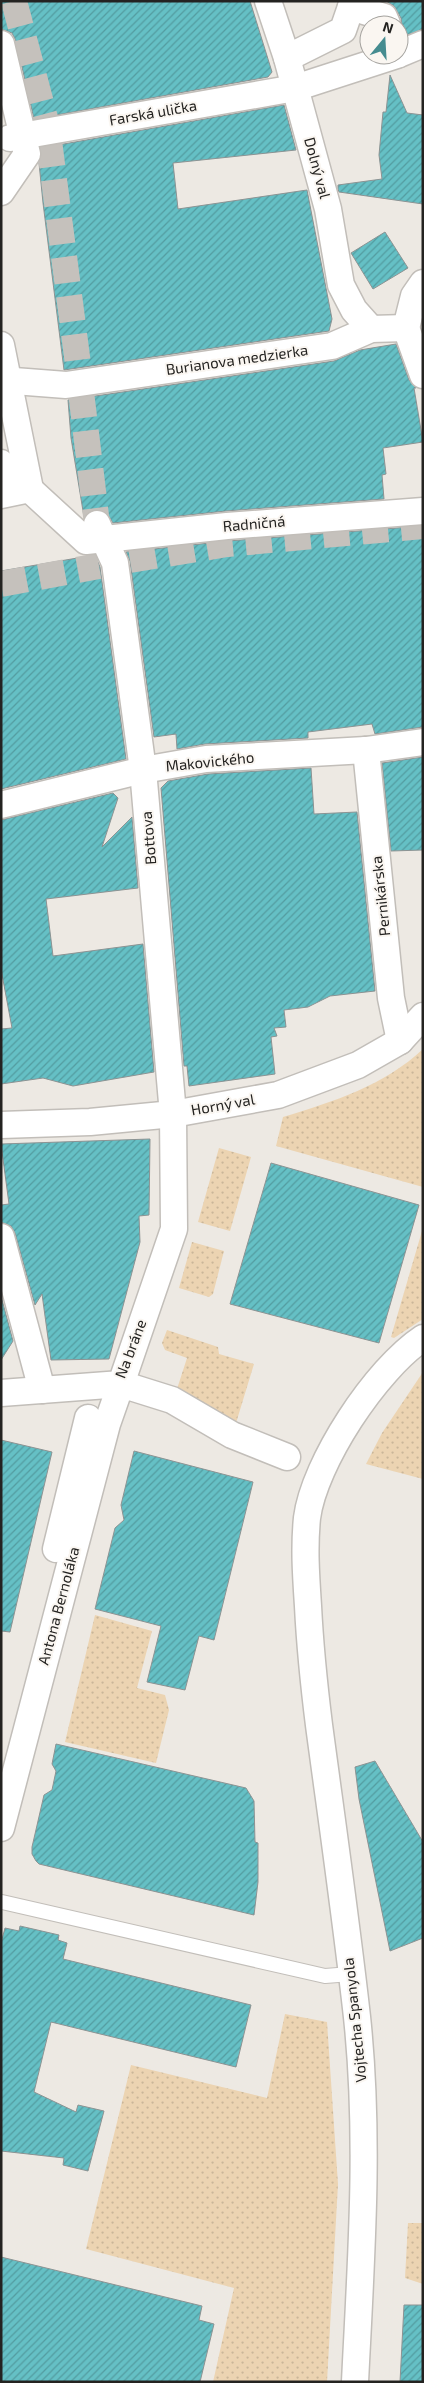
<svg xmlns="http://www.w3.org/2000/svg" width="424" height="2383" viewBox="0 0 424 2383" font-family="'Exo 2',sans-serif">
<defs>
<pattern id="grass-dots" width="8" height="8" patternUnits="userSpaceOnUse" patternTransform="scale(1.25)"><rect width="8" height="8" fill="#ecd4b2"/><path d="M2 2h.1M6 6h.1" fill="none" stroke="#cab699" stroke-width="1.8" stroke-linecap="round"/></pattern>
<pattern id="building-hatch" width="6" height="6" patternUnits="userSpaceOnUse" patternTransform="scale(1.25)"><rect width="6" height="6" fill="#65c0c5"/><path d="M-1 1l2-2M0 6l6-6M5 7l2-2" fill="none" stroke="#539ca0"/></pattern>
</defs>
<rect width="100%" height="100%" fill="#ede9e3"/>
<!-- grass -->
<g fill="url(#grass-dots)">
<path d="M 423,1049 L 423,1187 L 276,1146 L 283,1117 C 333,1102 385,1085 423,1049 Z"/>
<path d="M 219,1148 L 251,1157 L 230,1231 L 198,1222 Z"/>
<path d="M 422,1231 L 423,1319 L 394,1338 L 391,1337 Z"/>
<path d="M 192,1242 L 224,1251 L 213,1294 L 209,1297 L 179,1288 Z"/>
<path d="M 167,1330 L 218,1347 L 219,1354 L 254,1364 L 236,1423 L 177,1389 L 187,1358 L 165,1350 L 162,1343 Z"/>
<path d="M 423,1372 L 423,1479 L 366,1464 L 382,1433 Z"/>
<path d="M 95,1615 L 152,1631 L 137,1688 L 165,1695 L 169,1710 L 156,1763 L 65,1742 Z"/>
<path d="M 285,2014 L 327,2022 L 338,2184 L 327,2382 L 213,2382 L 234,2288 L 86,2249 L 131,2065 L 267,2098 Z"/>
<path d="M 408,2223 L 423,2223 L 423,2284 L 405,2278 Z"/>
</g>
<!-- building -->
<g fill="url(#building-hatch)" stroke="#8c9393">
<path d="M 1,1 L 250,1 L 272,72 L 268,77 L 34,119 L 16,41 L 12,33 L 1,29 Z"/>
<path d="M 386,1 L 423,1 L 423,29 L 399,38 L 402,25 L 401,18 L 394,6 Z"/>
<path d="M 390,75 L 407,113 L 423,115 L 423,204 L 339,192 L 338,189 L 338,185 L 382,179 L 379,155 L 383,112 L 386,112 Z"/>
<path d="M 284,105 L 296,150 L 173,163 L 178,209 L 307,190 L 332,319 L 329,331 L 64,370 L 43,203 L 39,163 L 42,156 L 41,148 Z"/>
<path d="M 385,232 L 408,268 L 373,289 L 351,253 Z"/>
<path d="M 396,344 L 409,380 L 416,388 L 414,388 L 423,442 L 383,448 L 386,474 L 382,475 L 384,499 L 226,511 L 113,523 L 106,512 L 99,509 L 90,511 L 84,517 L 71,438 L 68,400 L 334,361 L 360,350 Z"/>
<path d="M 423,526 L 423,727 L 375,734 L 372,724 L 308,732 L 308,738 L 205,744 L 177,749 L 176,734 L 154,737 L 130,561 L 126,552 L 228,541 Z"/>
<path d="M 95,555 L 100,567 L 126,759 L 1,789 L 1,571 Z"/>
<path d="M 423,757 L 423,850 L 391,851 L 382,763 Z"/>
<path d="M 311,768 L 314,814 L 357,812 L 375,991 L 330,996 L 308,1007 L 284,1010 L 286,1027 L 274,1028 L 277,1036 L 271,1037 L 275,1074 L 189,1086 L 187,1066 L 184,1066 L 161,788 L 168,781 L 208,774 Z"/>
<path d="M 113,793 L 118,798 L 102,847 L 132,817 L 138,888 L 46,899 L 53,956 L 143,944 L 154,1072 L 73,1086 L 43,1078 L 1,1084 L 1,1029 L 12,1028 L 1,969 L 1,820 Z"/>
<path d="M 150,1139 L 149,1215 L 139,1216 L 140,1242 L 109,1359 L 51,1360 L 42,1294 L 35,1305 L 15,1233 L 11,1226 L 1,1222 L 1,1205 L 9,1204 L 1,1144 Z"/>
<path d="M 271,1163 L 419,1205 L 379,1343 L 230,1304 Z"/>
<path d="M 1,1296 L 13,1341 L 1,1360 Z"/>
<path d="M 1,1440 L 52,1452 L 10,1632 L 1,1631 Z"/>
<path d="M 134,1451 L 253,1482 L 214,1640 L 199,1636 L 185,1690 L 147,1682 L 161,1626 L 95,1609 L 115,1528 L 124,1520 L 121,1505 Z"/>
<path d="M 56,1744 L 246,1788 L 254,1801 L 255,1842 L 258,1843 L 258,1882 L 254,1915 L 39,1864 L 36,1861 L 32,1854 L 32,1847 L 44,1795 L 52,1790 L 56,1771 L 52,1764 Z"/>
<path d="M 375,1761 L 423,1842 L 423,1938 L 390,1951 L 359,1799 L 355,1767 Z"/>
<path d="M 20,1926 L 59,1935 L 58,1940 L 67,1943 L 63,1959 L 251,2005 L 236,2067 L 51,2022 L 34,2092 L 76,2112 L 78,2105 L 104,2111 L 88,2171 L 63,2165 L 64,2158 L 1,2151 L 1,1943 L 5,1928 L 19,1931 Z"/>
<path d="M 1,2257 L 202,2306 L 199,2320 L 214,2324 L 200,2382 L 1,2382 Z"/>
<path d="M 404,2305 L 423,2305 L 423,2382 L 400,2382 Z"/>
</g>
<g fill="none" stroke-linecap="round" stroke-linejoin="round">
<!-- street-tunnel -->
<g stroke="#c5c1bc" stroke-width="26" stroke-dasharray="26 13" stroke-linecap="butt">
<path d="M 14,1 L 46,122"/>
<path d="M 49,141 L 79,372"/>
<path d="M 81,392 L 97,524"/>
<path d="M 130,560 L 227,544 L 423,526"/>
<path d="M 1,584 L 99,566"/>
</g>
<!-- lane casing -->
<g stroke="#c2beb9" stroke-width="16">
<path id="lane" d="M 2,1902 L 325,1976 L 351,1974"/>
</g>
<!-- street casing -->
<g stroke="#c2beb9" stroke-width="29">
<g id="street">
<path d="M 268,1 L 287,58 L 328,209 L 341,285 L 354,310 L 371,329"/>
<path d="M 351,7 L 384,17 L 387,24"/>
<path d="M 1,44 L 27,154 L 1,192"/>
<path d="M 399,54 L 423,44"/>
<path d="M 287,58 L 343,30 L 353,1"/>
<path d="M 10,138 L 295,88 L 397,55"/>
<path d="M 406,328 L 423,375"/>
<path d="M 406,328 L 414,296 L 423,283"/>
<path d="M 1,345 L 30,489 L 1,495"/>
<path d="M 1,380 L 66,385 L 332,346 L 371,329 L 406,328"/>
<path d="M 1,463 L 86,541 L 227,526 L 423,511"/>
<path d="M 366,750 L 391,998 L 400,1041"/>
<path d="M 1,805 L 143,770 L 206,759 L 366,750 L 423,742"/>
<path d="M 1,1125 L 90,1122 L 173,1114 L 278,1095 L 358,1065 L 400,1041 L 423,1016"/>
<path d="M 1,1237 L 42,1390"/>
<path d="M 1,1393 L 121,1384 L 174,1229 L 173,1114 L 143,770 L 115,563 L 97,524"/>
<path d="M 56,1549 L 88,1418"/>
<path d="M 1,1828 L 107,1424 L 121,1384 L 172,1400 L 232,1435 L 287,1457"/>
<path d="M 355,2382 C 361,2260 370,2139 357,2017 C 346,1919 332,1822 319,1725 C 314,1685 310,1646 308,1606 C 306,1576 304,1548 307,1518 C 314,1463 376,1369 423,1338"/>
</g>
</g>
<!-- lane -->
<use href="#lane" stroke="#fff" stroke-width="14"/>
<!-- street -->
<use href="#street" stroke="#fff" stroke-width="26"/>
</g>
<g text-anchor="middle" stroke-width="4" stroke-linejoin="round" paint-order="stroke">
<!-- street labels -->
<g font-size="15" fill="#242321" stroke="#faf6f1">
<text transform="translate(153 113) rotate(-10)" y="5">Farská ulička</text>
<text transform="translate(317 168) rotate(75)" y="5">Dolný val</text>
<text transform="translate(237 360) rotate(-8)" y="5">Burianova medzierka</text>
<text transform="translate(254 524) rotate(-5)" y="5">Radničná</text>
<text transform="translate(210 762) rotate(-6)" y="5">Makovického</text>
<text transform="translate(149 838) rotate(-95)" y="5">Bottova</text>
<text transform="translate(381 896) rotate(-96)" y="5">Pernikárska</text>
<text transform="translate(223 1105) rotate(-10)" y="5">Horný val</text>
<text transform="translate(131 1349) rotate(-69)" y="5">Na bráne</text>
<text transform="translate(59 1606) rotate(-75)" y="5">Antona Bernoláka</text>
<text transform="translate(355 2020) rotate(-96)" y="5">Vojtecha Spanyola</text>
</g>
</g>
<!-- border -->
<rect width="424" height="2383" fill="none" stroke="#242321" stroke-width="5"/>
<!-- north arrow -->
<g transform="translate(384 40) rotate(18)"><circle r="24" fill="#faf6f1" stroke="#a4a29e"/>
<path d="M0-4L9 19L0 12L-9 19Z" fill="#458c90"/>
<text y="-8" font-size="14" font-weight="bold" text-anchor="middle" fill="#242321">N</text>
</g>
</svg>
